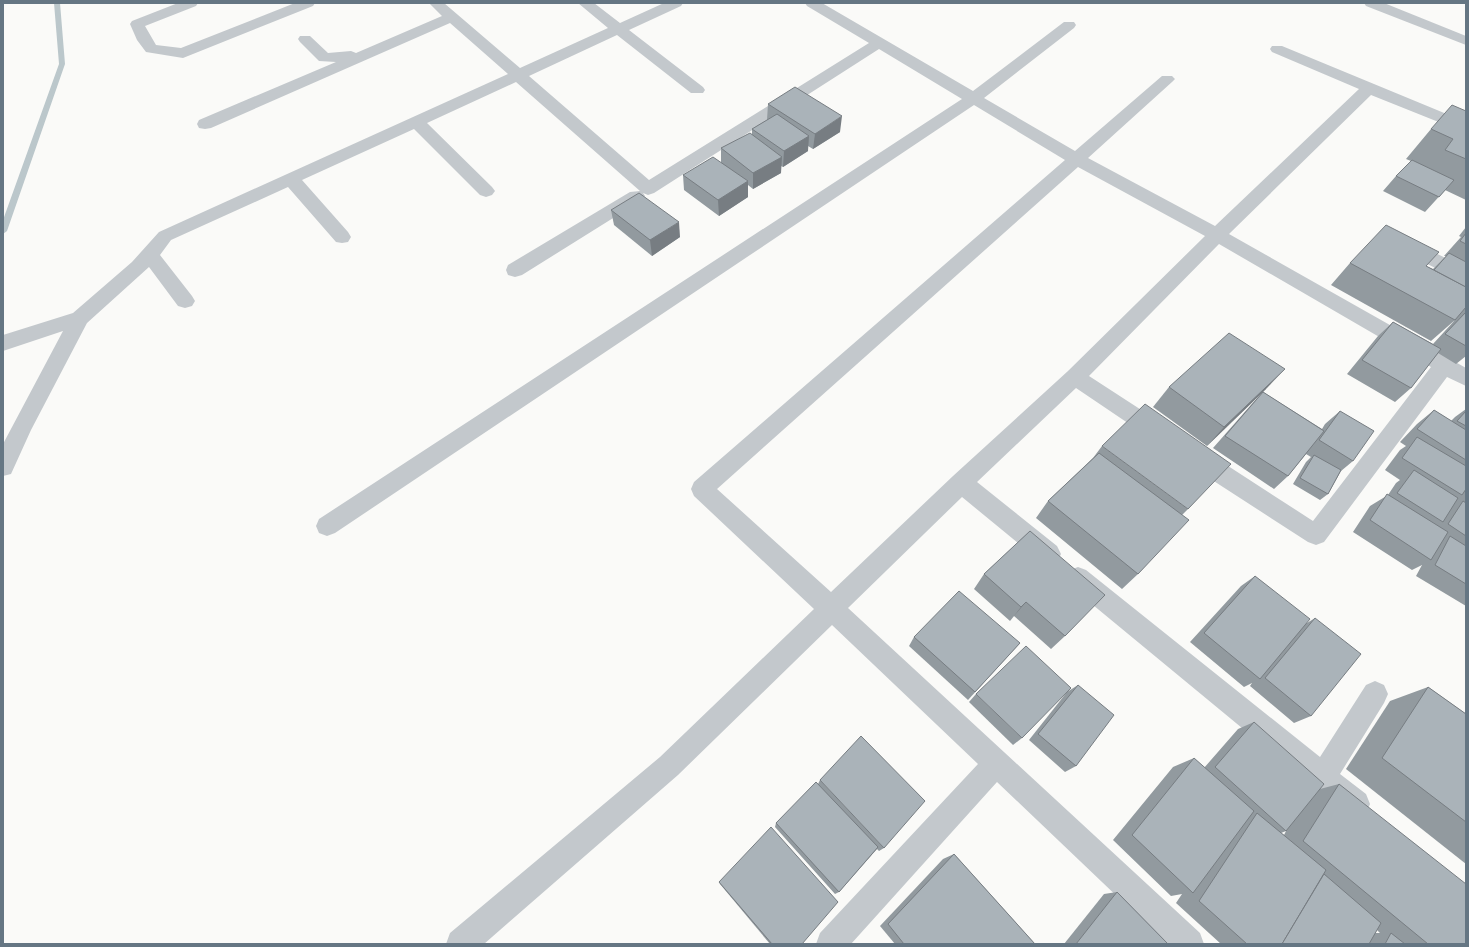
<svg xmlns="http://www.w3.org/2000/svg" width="1469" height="947" viewBox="0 0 1469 947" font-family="'Nunito Sans',sans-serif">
<rect width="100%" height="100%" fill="#fafaf8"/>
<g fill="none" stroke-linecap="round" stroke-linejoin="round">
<!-- stream -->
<path fill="#bbc7cb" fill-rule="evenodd" d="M 54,3 L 60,3 L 65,64 L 7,231 L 3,234 L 3,220 L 59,64 Z"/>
<!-- minor -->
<g fill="#c3c8cc" fill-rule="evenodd">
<path d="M 178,3 L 198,3 L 196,6 L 145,26 L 156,45 L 181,48 L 295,3 L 315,3 L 313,6 L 183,58 L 146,52 L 137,40 L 130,24 L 132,21 Z"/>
<path d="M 429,3 L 444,3 L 520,68 L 608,28 L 578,3 L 594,3 L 620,23 L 664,3 L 683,3 L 681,6 L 629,30 L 703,87 L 705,90 L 703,93 L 691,93 L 617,35 L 529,76 L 649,180 L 869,43 L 807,6 L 805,3 L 822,3 L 973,91 L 1064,22 L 1074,22 L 1076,25 L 1074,28 L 984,98 L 1075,151 L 1162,76 L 1172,76 L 1175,79 L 1172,82 L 1088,158 L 1215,226 L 1359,89 L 1272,52 L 1270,49 L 1272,46 L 1282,46 L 1466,122 L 1466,133 L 1371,95 L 1229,234 L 1466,368 L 1466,386 L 1447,377 L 1324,542 L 1316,545 L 1308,542 L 1189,465 L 1186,458 L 1189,451 L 1197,449 L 1205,451 L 1313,521 L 1431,367 L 1219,244 L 1089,376 L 1166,426 L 1169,432 L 1166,438 L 1158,441 L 1150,438 L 1076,388 L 977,482 L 1057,546 L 1061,554 L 1057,562 L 1049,565 L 1041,562 L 962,497 L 848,608 L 1200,933 L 1204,944 L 1167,944 L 997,782 L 851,944 L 816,944 L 820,933 L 978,764 L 832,625 L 678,775 L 484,944 L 446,944 L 450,933 L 660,757 L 814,609 L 694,496 L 691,489 L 694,482 L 1065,160 L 974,105 L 335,533 L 327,536 L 319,533 L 316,526 L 319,519 L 962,99 L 879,49 L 654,193 L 648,195 L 643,193 L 645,196 L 642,200 L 522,275 L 515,277 L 508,275 L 506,270 L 508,265 L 630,192 L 640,191 L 516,82 L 427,123 L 492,187 L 495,191 L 492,195 L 486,197 L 480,195 L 414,129 L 302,180 L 348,232 L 351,237 L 348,242 L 342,243 L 336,242 L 288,187 L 171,240 L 160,255 L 192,296 L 195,301 L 192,306 L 185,308 L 178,306 L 149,267 L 87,323 L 31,430 L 11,474 L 3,476 L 3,444 L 63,331 L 3,351 L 3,335 L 73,313 L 132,262 L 159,232 L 508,74 L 450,23 L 211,128 L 205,129 L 199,128 L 197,124 L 199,120 L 336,62 L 319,61 L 300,42 L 298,39 L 300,36 L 310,36 L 328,53 L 351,51 L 356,53 L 442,16 ZM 1078,167 L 1205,236 L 1068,371 L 953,476 L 831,592 L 717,489 Z"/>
<path d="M 1364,3 L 1384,3 L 1466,36 L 1466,45 L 1366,6 Z"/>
<path d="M 1419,245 L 1466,268 L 1466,283 L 1413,257 L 1410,252 L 1413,247 Z"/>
<path d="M 1078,567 L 1086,570 L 1320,757 L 1366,685 L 1375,681 L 1384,685 L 1388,694 L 1384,703 L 1340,774 L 1366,794 L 1370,804 L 1366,814 L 1356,818 L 1346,814 L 1070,586 L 1066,578 L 1070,570 Z"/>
</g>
</g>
<!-- wall -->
<g fill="#929a9f" fill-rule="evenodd">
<path d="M 768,104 L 840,132 L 813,149 L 808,146 L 808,151 L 783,167 L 781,166 L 781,173 L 753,189 L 748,185 L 748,197 L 719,216 L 684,190 L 683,175 L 721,163 L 721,148 L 752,134 L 752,129 L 767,120 Z"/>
<path d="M 1466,111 L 1466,200 L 1445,190 L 1425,212 L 1383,191 L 1396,176 L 1411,161 L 1406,159 L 1431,129 Z"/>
<path d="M 611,210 L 680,237 L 652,256 L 614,225 Z"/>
<path d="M 1466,227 L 1466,356 L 1456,364 L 1438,353 L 1411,388 L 1395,402 L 1347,374 L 1378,336 L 1393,322 L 1433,344 L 1455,320 L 1431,341 L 1331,285 L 1350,263 L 1426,266 L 1433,269 L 1446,256 L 1444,256 L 1461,237 L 1459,236 Z"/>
<path d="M 1169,387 L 1266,389 L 1207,446 L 1153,407 Z"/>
<path d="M 1263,392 L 1322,429 L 1325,424 L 1340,411 L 1353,461 L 1341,471 L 1328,494 L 1320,500 L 1293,484 L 1306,462 L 1311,457 L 1306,454 L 1288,476 L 1274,489 L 1213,448 L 1250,406 Z"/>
<path d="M 1466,409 L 1466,606 L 1416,576 L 1422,565 L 1412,570 L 1353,532 L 1370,506 L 1388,495 L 1396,483 L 1400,480 L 1385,470 L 1400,450 L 1406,446 L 1400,442 L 1417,424 L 1434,410 L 1451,421 L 1455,417 Z"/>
<path d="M 1102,446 L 1188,509 L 1182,515 L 1138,574 L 1122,589 L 1036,518 L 1048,501 L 1093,458 Z"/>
<path d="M 1030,531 L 1065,636 L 1051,649 L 1014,616 L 1010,621 L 974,589 L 984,574 Z"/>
<path d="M 1255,576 L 1307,623 L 1315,618 L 1311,716 L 1294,723 L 1250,686 L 1252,683 L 1244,687 L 1190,642 L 1241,586 Z"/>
<path d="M 914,637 L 1020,643 L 968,700 L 909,646 Z"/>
<path d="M 1078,685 L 1076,766 L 1065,772 L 1029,740 L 1067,692 Z"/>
<path d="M 1428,687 L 1466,714 L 1466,864 L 1346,769 L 1390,701 Z"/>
<path d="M 976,694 L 1022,738 L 1013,745 L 969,702 Z"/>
<path d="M 1254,722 L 1320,789 L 1339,784 L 1466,944 L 1221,944 L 1176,903 L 1182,894 L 1171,896 L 1113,840 L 1173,767 L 1194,758 L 1204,768 L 1238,729 ZM 1286,831 L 1284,835 L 1281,833 ZM 1377,930 L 1380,933 L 1375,933 Z"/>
<path d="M 820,780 L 884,848 L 879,851 L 877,849 L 839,892 L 835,894 L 775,827 L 776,823 L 818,784 Z"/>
<path d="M 954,854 L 1035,944 L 895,944 L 880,926 L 943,859 Z"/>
<path d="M 719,882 L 802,944 L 770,944 L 720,884 Z"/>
<path d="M 1117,892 L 1168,944 L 1064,944 L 1104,894 Z"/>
</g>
<!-- shaded-wall -->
<g fill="#777d82">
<path d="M 842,116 L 840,132 L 813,149 L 815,134 Z"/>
<path d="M 809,136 L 808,151 L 783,167 L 784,151 Z"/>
<path d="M 782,157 L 781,173 L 753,189 L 753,173 Z"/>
<path d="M 748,181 L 748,197 L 719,216 L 718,200 Z"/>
<path d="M 679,222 L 680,237 L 652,256 L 650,240 Z"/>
<path d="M 1285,369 L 1266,389 L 1207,446 L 1224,427 Z"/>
<path d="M 1026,602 L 1014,616 L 1010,621 L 1021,607 Z"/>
</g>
<!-- building -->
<g fill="#aab3b9" stroke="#777d82">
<path d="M 795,87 L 842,116 L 815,134 L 768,104 Z"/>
<path d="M 1452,105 L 1466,111 L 1466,159 L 1445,150 L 1453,139 L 1431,129 Z"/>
<path d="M 777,114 L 809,136 L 784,151 L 752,129 Z"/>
<path d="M 750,133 L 782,157 L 753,173 L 721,148 Z"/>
<path d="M 713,157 L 748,181 L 718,200 L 683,175 Z"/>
<path d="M 1412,160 L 1454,180 L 1439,197 L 1396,176 Z"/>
<path d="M 639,193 L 679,222 L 650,240 L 611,210 Z"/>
<path d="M 1386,225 L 1439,252 L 1426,266 L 1466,287 L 1466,307 L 1455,320 L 1350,263 Z"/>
<path d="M 1466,233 L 1466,244 L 1460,241 Z"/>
<path d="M 1449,253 L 1466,262 L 1466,287 L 1434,270 Z"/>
<path d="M 1466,312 L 1466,346 L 1445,334 Z"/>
<path d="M 1393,322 L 1441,349 L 1411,388 L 1362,360 Z"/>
<path d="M 1229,333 L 1285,369 L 1224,427 L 1169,387 Z"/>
<path d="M 1263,392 L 1324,431 L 1288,476 L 1225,436 Z"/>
<path d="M 1145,404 L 1231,464 L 1188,509 L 1102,446 Z"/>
<path d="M 1434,410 L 1466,430 L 1466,460 L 1417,429 Z"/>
<path d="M 1340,411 L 1374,431 L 1353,461 L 1319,440 Z"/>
<path d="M 1466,411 L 1466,426 L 1457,421 Z"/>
<path d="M 1417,437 L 1466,466 L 1466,489 L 1462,495 L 1402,458 Z"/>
<path d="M 1099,453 L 1189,520 L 1138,574 L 1048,501 Z"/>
<path d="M 1314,455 L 1341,470 L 1328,494 L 1300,478 Z"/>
<path d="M 1414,470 L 1458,498 L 1443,522 L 1397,493 Z"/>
<path d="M 1387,494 L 1448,532 L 1431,560 L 1370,520 Z"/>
<path d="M 1463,501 L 1466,503 L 1466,536 L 1448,524 Z"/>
<path d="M 1030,531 L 1105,595 L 1065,636 L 1026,602 L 1021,607 L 984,574 Z"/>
<path d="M 1450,536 L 1466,546 L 1466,584 L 1435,565 Z"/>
<path d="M 1255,576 L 1310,619 L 1260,679 L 1204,633 Z"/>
<path d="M 959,591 L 1020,643 L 975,692 L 914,637 Z"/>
<path d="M 1315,618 L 1361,654 L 1311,716 L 1265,678 Z"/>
<path d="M 1026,646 L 1071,688 L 1022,738 L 976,694 Z"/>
<path d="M 1078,685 L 1114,715 L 1076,766 L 1038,734 Z"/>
<path d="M 1428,687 L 1466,714 L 1466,822 L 1382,758 Z"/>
<path d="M 1254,722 L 1324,784 L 1286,831 L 1215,767 Z"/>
<path d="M 861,736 L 925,801 L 884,848 L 820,780 Z"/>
<path d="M 1194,758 L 1254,811 L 1193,893 L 1132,835 Z"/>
<path d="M 816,782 L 878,847 L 839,892 L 776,823 Z"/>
<path d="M 1339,784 L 1466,884 L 1466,944 L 1428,944 L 1303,841 Z"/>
<path d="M 1257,813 L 1326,870 L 1282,944 L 1247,944 L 1199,901 Z"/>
<path d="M 771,827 L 838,902 L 802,944 L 772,944 L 719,882 Z"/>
<path d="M 954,854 L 1035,944 L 904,944 L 888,924 Z"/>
<path d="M 1324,874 L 1381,923 L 1369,944 L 1282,944 Z"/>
<path d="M 1117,892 L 1168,944 L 1076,944 Z"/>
<path d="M 1391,933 L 1405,944 L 1385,944 Z"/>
</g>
<!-- border -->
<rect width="1469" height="947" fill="none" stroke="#657683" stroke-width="8"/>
</svg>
